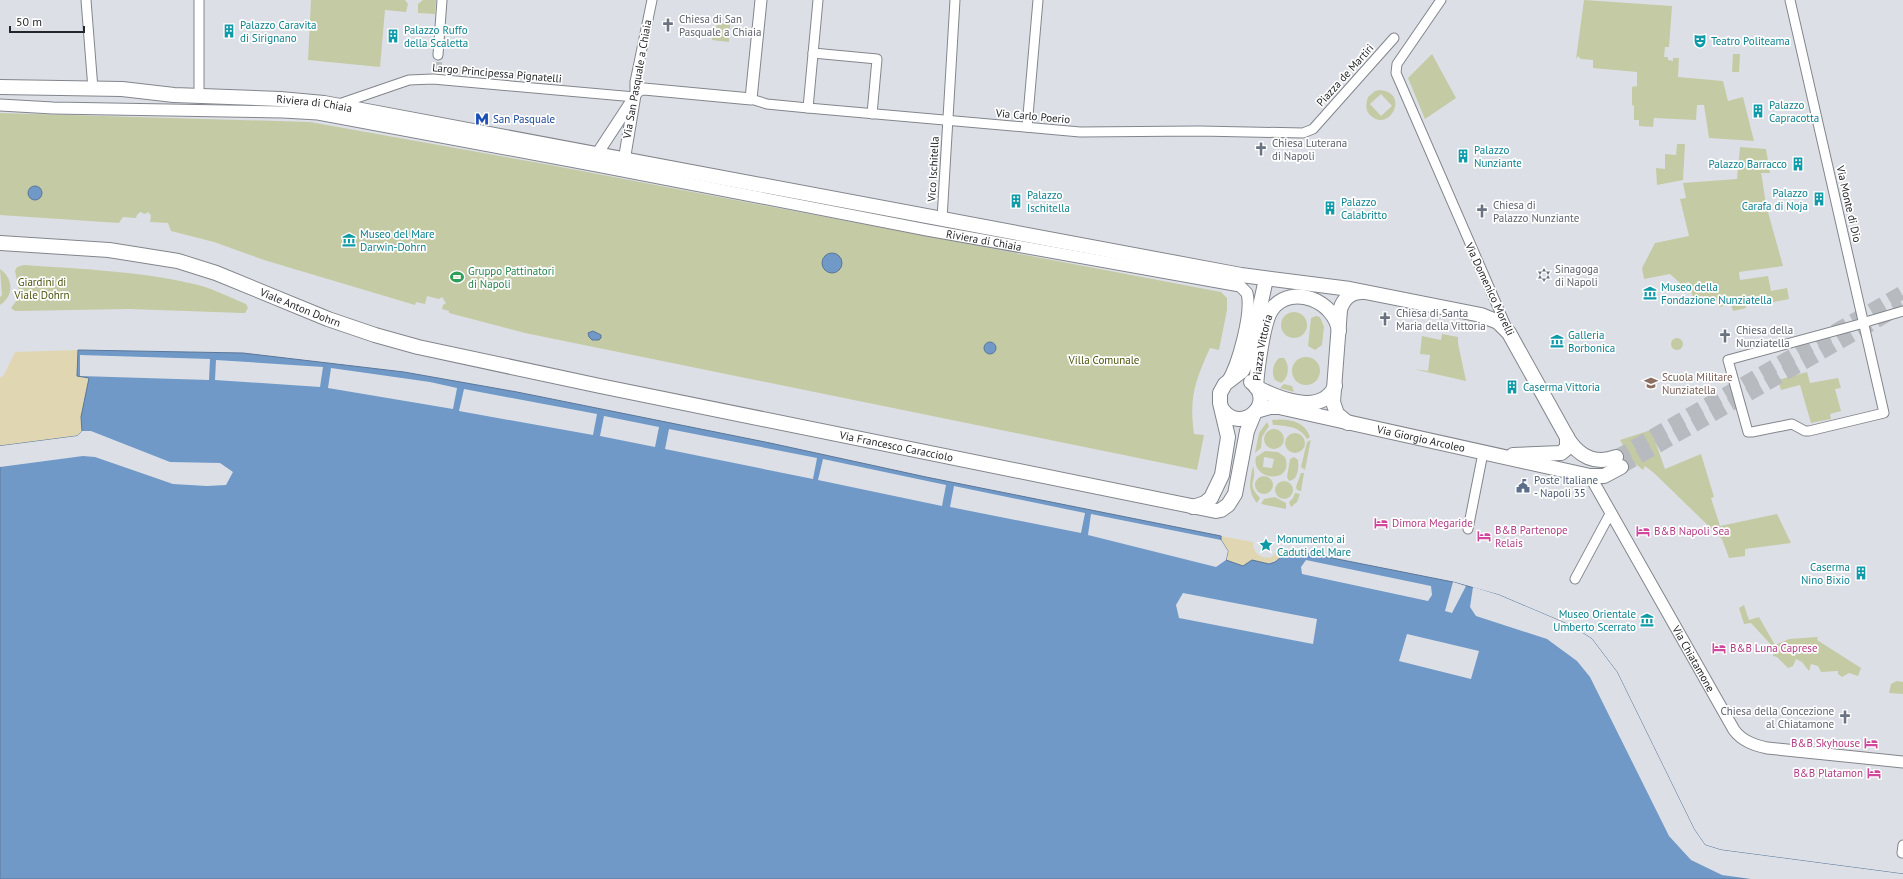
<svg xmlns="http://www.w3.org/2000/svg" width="1903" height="879" viewBox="0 0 1903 879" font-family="'PT Sans',sans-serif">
<rect width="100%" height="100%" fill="#dce0e6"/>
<!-- green -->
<g fill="#c4caa4" fill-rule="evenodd">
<path d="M 311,0 L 405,0 L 408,4 L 406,12 L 385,10 L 380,67 L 308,60 Z"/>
<path d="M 423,0 L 436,0 L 435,14 L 418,13 L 418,4 Z"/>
<path d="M 1584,0 L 1672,6 L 1669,47 L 1665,47 L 1664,57 L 1668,57 L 1668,60 L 1673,61 L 1673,58 L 1679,58 L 1678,77 L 1723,81 L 1728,101 L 1743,97 L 1754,141 L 1709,138 L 1704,105 L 1697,105 L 1696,120 L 1654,118 L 1653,127 L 1639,126 L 1639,120 L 1634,120 L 1634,106 L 1632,105 L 1632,87 L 1637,86 L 1637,72 L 1593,68 L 1593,60 L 1581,59 L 1578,56 L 1576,59 Z"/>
<path d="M 717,23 L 730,24 L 729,42 L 712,40 L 713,32 L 716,32 Z"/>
<path d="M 1432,54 L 1456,98 L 1425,119 L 1408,78 Z"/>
<path d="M 1733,54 L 1740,54 L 1739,72 L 1732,72 Z"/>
<path d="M 1380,90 C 1411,93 1389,134 1370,115 C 1365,110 1366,104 1368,97 L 1375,91 ZM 1381,94 L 1392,106 L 1381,116 L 1370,104 Z"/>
<path d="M 0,113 L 310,122 L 545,164 L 1221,292 L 1227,298 L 1227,310 L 1219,350 L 1210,348 C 1195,381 1189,397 1194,434 L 1204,435 L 1197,470 L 525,333 L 449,313 L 449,311 L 442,309 L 443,305 L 446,303 L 442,297 L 439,299 L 427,296 L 425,304 L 416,302 L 415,305 L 264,260 L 214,242 L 171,231 L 168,223 L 150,222 L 151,215 L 148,212 L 145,214 L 140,212 L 137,215 L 136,218 L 123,217 L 119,223 L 0,215 Z"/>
<path d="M 1677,144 L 1685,144 L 1683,180 L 1657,185 L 1656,168 L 1665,169 L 1665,154 L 1676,155 Z"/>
<path d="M 1740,147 L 1766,149 L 1770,173 L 1761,173 L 1762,178 L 1766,205 L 1783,266 L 1739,272 L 1740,280 L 1768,276 L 1771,291 L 1787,288 L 1789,299 L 1755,306 L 1753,299 L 1744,301 L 1746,308 L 1733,311 L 1731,304 L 1720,307 L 1718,301 L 1695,305 L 1689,282 L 1681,284 L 1670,274 L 1644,279 L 1642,268 L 1655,243 L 1689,236 L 1680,199 L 1686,198 L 1683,183 L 1737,179 Z"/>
<path d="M 24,265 C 81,269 138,271 194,284 C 212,288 229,297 246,304 L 248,308 L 245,313 L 242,313 L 129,309 L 15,311 L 11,308 L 20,296 L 15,271 L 17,267 Z"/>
<path d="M 0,269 C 14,279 14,296 0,305 L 0,297 L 2,295 Z"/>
<circle cx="1294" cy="325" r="13"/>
<path d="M 1316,316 L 1320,317 L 1324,327 L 1322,345 L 1315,350 L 1308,346 L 1311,318 Z"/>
<path d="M 1442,334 L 1458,337 L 1458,343 L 1466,381 L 1413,369 L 1428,371 L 1430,355 L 1420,354 L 1422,336 L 1441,340 Z"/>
<circle cx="1677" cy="344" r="6"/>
<circle cx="1306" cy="371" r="14"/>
<path d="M 1279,358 L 1284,358 C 1290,365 1289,378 1281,383 L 1275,380 C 1271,372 1273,364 1279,358 Z"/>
<path d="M 1807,372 L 1810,383 L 1838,378 L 1841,388 L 1835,389 L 1841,411 L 1830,414 L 1831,419 L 1811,423 L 1800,385 L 1781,390 L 1778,380 Z"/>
<path d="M 1284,384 L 1292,386 L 1294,392 L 1280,388 Z"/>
<path d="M 1272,420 C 1288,418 1305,421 1310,437 L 1307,439 C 1300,426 1286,426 1273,425 Z"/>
<path d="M 1267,422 L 1269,426 L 1262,437 L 1261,448 L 1255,453 L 1259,433 Z"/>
<circle cx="1274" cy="439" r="10"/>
<path d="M 1651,430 L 1665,469 L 1701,454 L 1714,497 L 1711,498 L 1720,526 L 1777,514 L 1791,543 L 1745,549 L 1745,556 L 1729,558 L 1722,539 L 1654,473 L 1645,466 L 1643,470 L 1632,461 L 1620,440 Z"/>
<circle cx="1295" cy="443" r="10"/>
<path d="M 1311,440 L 1310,444 L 1305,470 L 1301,467 L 1307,442 Z"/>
<path d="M 1265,451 L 1278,452 L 1285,457 C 1295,485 1250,481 1256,457 ZM 1264,457 L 1274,459 L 1272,468 L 1263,467 Z"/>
<path d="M 1294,457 L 1298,460 C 1299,466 1298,475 1294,479 L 1289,481 L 1287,477 L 1290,459 Z"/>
<path d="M 1253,466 C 1258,483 1245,482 1260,498 L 1257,503 C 1247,491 1250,480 1253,466 Z"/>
<path d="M 1301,473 L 1304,473 L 1301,491 L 1297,490 L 1296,487 Z"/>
<circle cx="1264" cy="485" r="9"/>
<circle cx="1284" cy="490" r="9"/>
<path d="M 1295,493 L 1300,494 L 1297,502 L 1291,507 L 1289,502 L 1293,498 Z"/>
<path d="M 1275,497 L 1286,503 L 1286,509 L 1261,504 L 1264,499 Z"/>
<path d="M 1744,605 L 1749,620 L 1759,617 L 1775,645 L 1789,639 L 1818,637 L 1817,640 L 1861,668 L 1858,676 L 1849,673 L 1842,677 L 1838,674 L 1838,671 L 1821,672 L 1818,666 L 1811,664 L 1809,671 L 1802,662 L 1796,659 L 1793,666 L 1788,668 L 1777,657 L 1773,656 L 1774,648 L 1751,623 L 1744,624 L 1739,608 Z"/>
<path d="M 1897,681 L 1903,682 L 1903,694 L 1889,693 L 1891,684 Z"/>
</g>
<!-- sand -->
<g fill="#e0d6b1">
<path d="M 78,350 L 77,375 L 89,378 L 81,417 L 82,431 L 77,436 L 0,446 L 0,378 L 4,375 L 15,352 Z"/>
<path d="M 1221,536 L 1253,542 C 1253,554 1261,559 1272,557 L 1280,548 L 1297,551 C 1292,555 1287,553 1282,556 C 1270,564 1268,566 1252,560 L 1243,566 L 1226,560 L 1221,540 Z"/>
</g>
<!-- water -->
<g fill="#7099c8" stroke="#5a7698">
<circle cx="35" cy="193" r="7"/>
<circle cx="832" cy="263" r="10"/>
<path d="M 593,331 L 601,335 L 601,338 L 599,340 L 592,340 L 589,337 L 588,333 Z"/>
<circle cx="990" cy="348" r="6"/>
<path d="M 78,350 L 243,353 L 404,372 L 517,392 L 770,443 L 926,477 L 1221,536 L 1221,540 L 1228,551 L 1226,560 L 1243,566 L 1252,560 L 1269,564 L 1275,562 L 1285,554 L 1292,555 L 1297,551 L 1453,582 L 1499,595 L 1572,626 L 1592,639 L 1617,672 L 1694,829 L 1705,845 L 1721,850 L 1903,874 L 1903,879 L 0,879 L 0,446 L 77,436 L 82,431 L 81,417 L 89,378 L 77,376 Z"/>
</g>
<!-- pier -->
<g fill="#dce0e6">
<path d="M 80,355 L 210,359 L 209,380 L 80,376 Z"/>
<path d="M 216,360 L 323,367 L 320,387 L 215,380 Z"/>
<path d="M 331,368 L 430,382 L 457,388 L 453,409 L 328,388 Z"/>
<path d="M 464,389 L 597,414 L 593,435 L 459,411 Z"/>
<path d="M 604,416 L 659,427 L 655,447 L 600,436 Z"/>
<path d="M 669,429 L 817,458 L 813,479 L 665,449 Z"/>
<path d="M 82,431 L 91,431 L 170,462 L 220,463 L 233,472 L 226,485 L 207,486 L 173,484 L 95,457 L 83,456 L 0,467 L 0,446 L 77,436 Z"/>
<path d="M 823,459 L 946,485 L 942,506 L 818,480 Z"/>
<path d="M 954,486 L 1085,513 L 1081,533 L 950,507 Z"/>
<path d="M 1091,514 L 1221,540 L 1228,551 L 1226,560 L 1216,567 L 1088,535 Z"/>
<path d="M 1306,560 L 1431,586 L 1432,595 L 1428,601 L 1302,574 L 1301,567 Z"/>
<path d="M 1453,582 L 1466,586 L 1452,613 L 1445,611 Z"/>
<path d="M 1473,587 L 1499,595 L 1572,626 L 1592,639 L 1617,672 L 1694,829 L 1705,845 L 1721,850 L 1903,874 L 1903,879 L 1751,879 L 1722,875 L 1691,860 L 1669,836 L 1590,677 L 1577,661 L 1547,639 L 1476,616 L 1470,607 Z"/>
<path d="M 1183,593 L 1317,619 L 1313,644 L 1179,618 L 1176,605 Z"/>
<path d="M 1407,634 L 1479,651 L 1471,679 L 1399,661 Z"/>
</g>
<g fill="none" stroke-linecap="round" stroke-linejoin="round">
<!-- minor-tunnel -->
<path stroke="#b7bbc0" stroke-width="9" stroke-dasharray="9 4.5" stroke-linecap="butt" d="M 437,71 L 438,55"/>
<!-- primary-tunnel -->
<g stroke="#b7bbc0" stroke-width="14" stroke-dasharray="14 7" stroke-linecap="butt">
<path d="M 1616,457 L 1903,292"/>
<path d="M 1621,467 L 1903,306"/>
</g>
<!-- minor casing -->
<g stroke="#82868c" stroke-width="11">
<g id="minor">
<path d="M 86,0 L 93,89"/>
<path d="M 1441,0 L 1397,64 L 1396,73 L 1506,326"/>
<path d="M 1790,0 C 1821,138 1853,275 1884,413 L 1809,431 L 1805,431 L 1792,424 L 1752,432 L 1748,432 L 1728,360 L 1864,323 L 1869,321 L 1903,311"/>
<path d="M 813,53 L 877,59 L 872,114"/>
<path d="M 438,55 L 442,0"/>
<path d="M 635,95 L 635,82 L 652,0"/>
<path d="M 199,96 L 199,0"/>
<path d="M 751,99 L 767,104 L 808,108 L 1080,132 L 1199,131 L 1303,133 L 1313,129 L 1394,38"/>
<path d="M 339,104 L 409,80 L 433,79 L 635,97"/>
<path d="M 808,108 L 818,0"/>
<path d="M 1027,127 L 1038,0"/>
<path d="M 942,219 L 955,0"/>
<path d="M 1468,529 L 1483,453"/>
<path d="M 1575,579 L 1611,512"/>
<path d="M 1902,853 L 1903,845"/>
</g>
</g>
<!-- tertiary casing -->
<g stroke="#82868c" stroke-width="13">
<g id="tertiary">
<path id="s1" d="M 0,105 L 53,108 L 283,112 L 318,114 L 597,166 L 927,230 L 1240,286 L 1247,293 C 1252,313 1238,364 1227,382"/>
<path d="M 597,154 L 633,99"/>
<path d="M 623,167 L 635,95 L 639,90 L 644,89 L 751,99 L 761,0"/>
<path id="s2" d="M 1590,476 L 1734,730 C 1742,741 1754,745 1767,748 L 1903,762"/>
</g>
</g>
<!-- primary casing -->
<g stroke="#82868c" stroke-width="16">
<g id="primary">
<path id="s3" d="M 0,87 L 122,89 L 174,95 L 280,99 L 324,103 L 1241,275 L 1350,289 L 1481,315 L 1498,322 L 1509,333 L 1568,439 C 1579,456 1595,465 1616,457"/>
<path id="s4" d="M 0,243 L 109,250 L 178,261 L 216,273 L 328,319 L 375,335 L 418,347 L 600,386 L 1216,511 L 1221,510 L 1228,505 L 1235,494 L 1247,431 L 1254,414"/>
<path id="s5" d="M 1256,387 C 1257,371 1263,321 1272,309 C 1292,283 1335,301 1339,331"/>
<path d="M 1256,387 C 1277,398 1322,417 1335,386"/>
<path d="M 1222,409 C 1241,436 1278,402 1251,382"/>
<path id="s6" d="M 1256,411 L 1270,407 L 1279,407 L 1590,476 L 1604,476 L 1621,467"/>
<path d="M 1348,423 L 1337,414 L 1333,402 L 1340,310 C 1343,299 1351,292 1362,292"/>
<path d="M 1513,455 L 1561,453 L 1567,448 L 1567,437"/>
<path d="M 1193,507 L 1205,503 L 1211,498 L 1222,475 L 1228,437 L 1220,403 L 1220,393 L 1225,384 L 1242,371 L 1249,357 L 1266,279"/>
</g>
</g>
<!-- minor -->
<use href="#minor" stroke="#fff" stroke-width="9"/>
<!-- tertiary -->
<use href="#tertiary" stroke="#fff" stroke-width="11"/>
<!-- primary -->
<use href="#primary" stroke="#fff" stroke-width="14"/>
</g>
<!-- icons -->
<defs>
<g id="church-bare" transform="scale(1.08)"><path d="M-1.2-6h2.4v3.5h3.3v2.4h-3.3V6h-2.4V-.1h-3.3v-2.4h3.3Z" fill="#6b7280" stroke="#fff" stroke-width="2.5" paint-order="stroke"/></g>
<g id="building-bare" transform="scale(1.08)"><path d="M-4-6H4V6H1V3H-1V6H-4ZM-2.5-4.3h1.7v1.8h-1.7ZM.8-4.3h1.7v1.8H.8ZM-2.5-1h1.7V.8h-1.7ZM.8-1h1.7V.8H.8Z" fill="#0f9aa8" stroke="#fff" stroke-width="2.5" paint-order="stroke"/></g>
<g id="theatre-bare" transform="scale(1.08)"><path d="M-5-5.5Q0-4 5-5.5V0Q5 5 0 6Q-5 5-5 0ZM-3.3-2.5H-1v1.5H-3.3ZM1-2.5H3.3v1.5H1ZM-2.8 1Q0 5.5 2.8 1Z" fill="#0f9aa8" stroke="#fff" stroke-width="2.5" paint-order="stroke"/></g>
<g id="metro-bare" transform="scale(1.08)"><path d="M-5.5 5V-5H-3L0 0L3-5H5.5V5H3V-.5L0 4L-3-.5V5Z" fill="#1a4fb4" stroke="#fff" stroke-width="2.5" paint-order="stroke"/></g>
<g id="museum-bare" transform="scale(1.08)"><path d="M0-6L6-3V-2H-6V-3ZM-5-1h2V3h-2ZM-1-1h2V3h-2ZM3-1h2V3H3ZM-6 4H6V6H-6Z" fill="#0f9aa8" stroke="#fff" stroke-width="2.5" paint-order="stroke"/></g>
<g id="synagogue-bare" transform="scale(1.08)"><path d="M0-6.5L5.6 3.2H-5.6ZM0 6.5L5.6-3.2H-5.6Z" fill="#6b7280" stroke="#fff" stroke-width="2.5" paint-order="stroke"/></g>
<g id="stadium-bare" transform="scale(1.08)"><path d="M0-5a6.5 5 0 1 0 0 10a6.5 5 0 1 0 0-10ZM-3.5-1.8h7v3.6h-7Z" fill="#2e9e5b" stroke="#fff" stroke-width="2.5" paint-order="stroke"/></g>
<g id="school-bare" transform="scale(1.08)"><path d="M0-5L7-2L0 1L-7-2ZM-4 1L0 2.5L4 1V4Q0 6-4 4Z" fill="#8d6e63" stroke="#fff" stroke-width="2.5" paint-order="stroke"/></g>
<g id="civic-bare" transform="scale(1.08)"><path d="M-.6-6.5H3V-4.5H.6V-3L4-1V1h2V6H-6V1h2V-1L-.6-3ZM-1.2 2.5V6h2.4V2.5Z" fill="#5c6f8a" stroke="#fff" stroke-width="2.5" paint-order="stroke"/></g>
<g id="hotel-bare" transform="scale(1.08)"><path d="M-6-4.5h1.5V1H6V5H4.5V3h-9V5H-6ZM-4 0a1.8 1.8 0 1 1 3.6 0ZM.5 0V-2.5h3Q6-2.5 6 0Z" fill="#d1479c" stroke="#fff" stroke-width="2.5" paint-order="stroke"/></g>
<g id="sight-bare" transform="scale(1.08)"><path d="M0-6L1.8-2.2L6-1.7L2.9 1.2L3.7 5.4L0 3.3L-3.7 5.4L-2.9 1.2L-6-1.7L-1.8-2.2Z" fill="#0f9aa8" stroke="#fff" stroke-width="2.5" paint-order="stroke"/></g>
</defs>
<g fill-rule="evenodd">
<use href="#church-bare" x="668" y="25"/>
<use href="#building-bare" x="229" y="31"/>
<use href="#building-bare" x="393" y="36"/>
<use href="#theatre-bare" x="1700" y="41"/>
<use href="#building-bare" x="1758" y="111"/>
<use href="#metro-bare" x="482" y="119"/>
<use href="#church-bare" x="1261" y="149"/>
<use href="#building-bare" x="1463" y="156"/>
<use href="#building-bare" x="1798" y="164"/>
<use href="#building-bare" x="1819" y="199"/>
<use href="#building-bare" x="1016" y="201"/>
<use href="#building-bare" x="1330" y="208"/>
<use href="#church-bare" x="1482" y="211"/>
<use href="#museum-bare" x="349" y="240"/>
<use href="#synagogue-bare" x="1544" y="275"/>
<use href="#stadium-bare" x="457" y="277"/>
<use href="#museum-bare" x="1650" y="293"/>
<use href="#church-bare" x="1385" y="319"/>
<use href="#church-bare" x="1725" y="336"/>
<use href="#museum-bare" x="1557" y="341"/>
<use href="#school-bare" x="1651" y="383"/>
<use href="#building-bare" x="1512" y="387"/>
<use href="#civic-bare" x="1523" y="486"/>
<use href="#hotel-bare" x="1381" y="523"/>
<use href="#hotel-bare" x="1643" y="531"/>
<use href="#hotel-bare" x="1484" y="536"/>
<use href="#sight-bare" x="1266" y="545"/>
<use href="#building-bare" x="1861" y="573"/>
<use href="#museum-bare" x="1647" y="620"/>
<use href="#hotel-bare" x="1719" y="648"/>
<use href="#church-bare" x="1845" y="717"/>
<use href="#hotel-bare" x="1871" y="743"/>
<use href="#hotel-bare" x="1874" y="773"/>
</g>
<g text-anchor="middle" stroke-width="3.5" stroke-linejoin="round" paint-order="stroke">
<!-- worship labels -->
<g font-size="11" fill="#5b616d" stroke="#fff" text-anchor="start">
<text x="679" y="23">Chiesa di San<tspan x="679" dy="13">Pasquale a Chiaia</tspan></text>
<text x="1272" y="147">Chiesa Luterana<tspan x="1272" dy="13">di Napoli</tspan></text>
<text x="1493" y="209">Chiesa di<tspan x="1493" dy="13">Palazzo Nunziante</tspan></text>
<text x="1555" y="273">Sinagoga<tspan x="1555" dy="13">di Napoli</tspan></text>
<text x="1396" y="317">Chiesa di Santa<tspan x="1396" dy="13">Maria della Vittoria</tspan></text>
<text x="1736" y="334">Chiesa della<tspan x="1736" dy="13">Nunziatella</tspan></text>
<text x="1834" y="715" text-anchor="end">Chiesa della Concezione<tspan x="1834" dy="13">al Chiatamone</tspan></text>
</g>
<!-- culture labels -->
<g font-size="11" fill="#0d838f" stroke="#fff" text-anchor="start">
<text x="240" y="29">Palazzo Caravita<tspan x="240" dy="13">di Sirignano</tspan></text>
<text x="404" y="34">Palazzo Ruffo<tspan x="404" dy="13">della Scaletta</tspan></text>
<text x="1711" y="45">Teatro Politeama</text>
<text x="1769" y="109">Palazzo<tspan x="1769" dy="13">Capracotta</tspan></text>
<text x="1474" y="154">Palazzo<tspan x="1474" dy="13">Nunziante</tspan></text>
<text x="1787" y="168" text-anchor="end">Palazzo Barracco</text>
<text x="1808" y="197" text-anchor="end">Palazzo<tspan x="1808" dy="13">Carafa di Noja</tspan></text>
<text x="1027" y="199">Palazzo<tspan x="1027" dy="13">Ischitella</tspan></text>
<text x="1341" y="206">Palazzo<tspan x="1341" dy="13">Calabritto</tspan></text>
<text x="360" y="238">Museo del Mare<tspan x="360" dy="13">Darwin-Dohrn</tspan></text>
<text x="1661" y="291">Museo della<tspan x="1661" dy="13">Fondazione Nunziatella</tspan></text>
<text x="1568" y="339">Galleria<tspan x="1568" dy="13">Borbonica</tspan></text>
<text x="1523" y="391">Caserma Vittoria</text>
<text x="1277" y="543">Monumento ai<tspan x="1277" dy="13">Caduti del Mare</tspan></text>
<text x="1850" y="571" text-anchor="end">Caserma<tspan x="1850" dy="13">Nino Bixio</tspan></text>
<text x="1636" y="618" text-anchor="end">Museo Orientale<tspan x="1636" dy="13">Umberto Scerrato</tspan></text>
</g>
<!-- street labels -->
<g font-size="11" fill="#252629" stroke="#fff">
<text transform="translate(497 73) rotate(5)" y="4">Largo Principessa Pignatelli</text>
<text transform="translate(1345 75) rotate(-48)" y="4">Piazza de Martiri</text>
<text transform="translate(637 79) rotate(-80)" y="4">Via San Pasquale a Chiaia</text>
<text dy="4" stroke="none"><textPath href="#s3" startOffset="315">Riviera di Chiaia</textPath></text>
<text transform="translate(1033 116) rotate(5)" y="4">Via Carlo Poerio</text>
<text transform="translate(933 169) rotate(-87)" y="4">Vico Ischitella</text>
<text transform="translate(1849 204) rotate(77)" y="4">Via Monte di Dio</text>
<text dy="4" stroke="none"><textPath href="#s1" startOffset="996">Riviera di Chiaia</textPath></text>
<text transform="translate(1490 289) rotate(65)" y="4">Via Domenico Morelli</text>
<text dy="4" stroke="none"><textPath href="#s4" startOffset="310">Viale Anton Dohrn</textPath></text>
<text dy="4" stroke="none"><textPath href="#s5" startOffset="40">Piazza Vittoria</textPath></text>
<text dy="4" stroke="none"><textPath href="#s6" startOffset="169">Via Giorgio Arcoleo</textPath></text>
<text dy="4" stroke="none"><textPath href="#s4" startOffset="923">Via Francesco Caracciolo</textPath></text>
<text dy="4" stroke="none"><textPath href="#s2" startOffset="210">Via Chiatamone</textPath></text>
</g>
<!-- transit labels -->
<g font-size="11" fill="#164399" stroke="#fff" text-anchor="start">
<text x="493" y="123">San Pasquale</text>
</g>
<!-- leisure labels -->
<g font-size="11" fill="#27864d" stroke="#fff" text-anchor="start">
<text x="468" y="275">Gruppo Pattinatori<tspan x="468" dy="13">di Napoli</tspan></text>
</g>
<!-- park labels -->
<g font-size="11" fill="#4d540d" stroke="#fff">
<text x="42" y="286">Giardini di<tspan x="42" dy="13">Viale Dohrn</tspan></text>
<text x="1104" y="364">Villa Comunale</text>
</g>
<!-- education labels -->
<g font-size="11" fill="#785e54" stroke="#fff" text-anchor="start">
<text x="1662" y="381">Scuola Militare<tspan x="1662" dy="13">Nunziatella</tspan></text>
</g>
<!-- service labels -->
<g font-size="11" fill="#4e5e75" stroke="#fff" text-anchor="start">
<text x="1534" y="484">Poste Italiane<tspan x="1534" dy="13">- Napoli 35</tspan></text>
</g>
<!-- hotel labels -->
<g font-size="11" fill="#b23c85" stroke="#fff" text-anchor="start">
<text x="1392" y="527">Dimora Megaride</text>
<text x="1495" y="534">B&amp;B Partenope<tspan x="1495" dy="13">Relais</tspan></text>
<text x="1654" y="535">B&amp;B Napoli Sea</text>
<text x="1730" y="652">B&amp;B Luna Caprese</text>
<text x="1860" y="747" text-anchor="end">B&amp;B Skyhouse</text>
<text x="1863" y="777" text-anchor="end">B&amp;B Platamon</text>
</g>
</g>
<!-- scale -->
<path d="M10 26v6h74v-6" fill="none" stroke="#252629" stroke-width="2"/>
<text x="16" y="26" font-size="12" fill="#252629" stroke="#ffffff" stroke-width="3" paint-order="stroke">50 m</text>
</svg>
